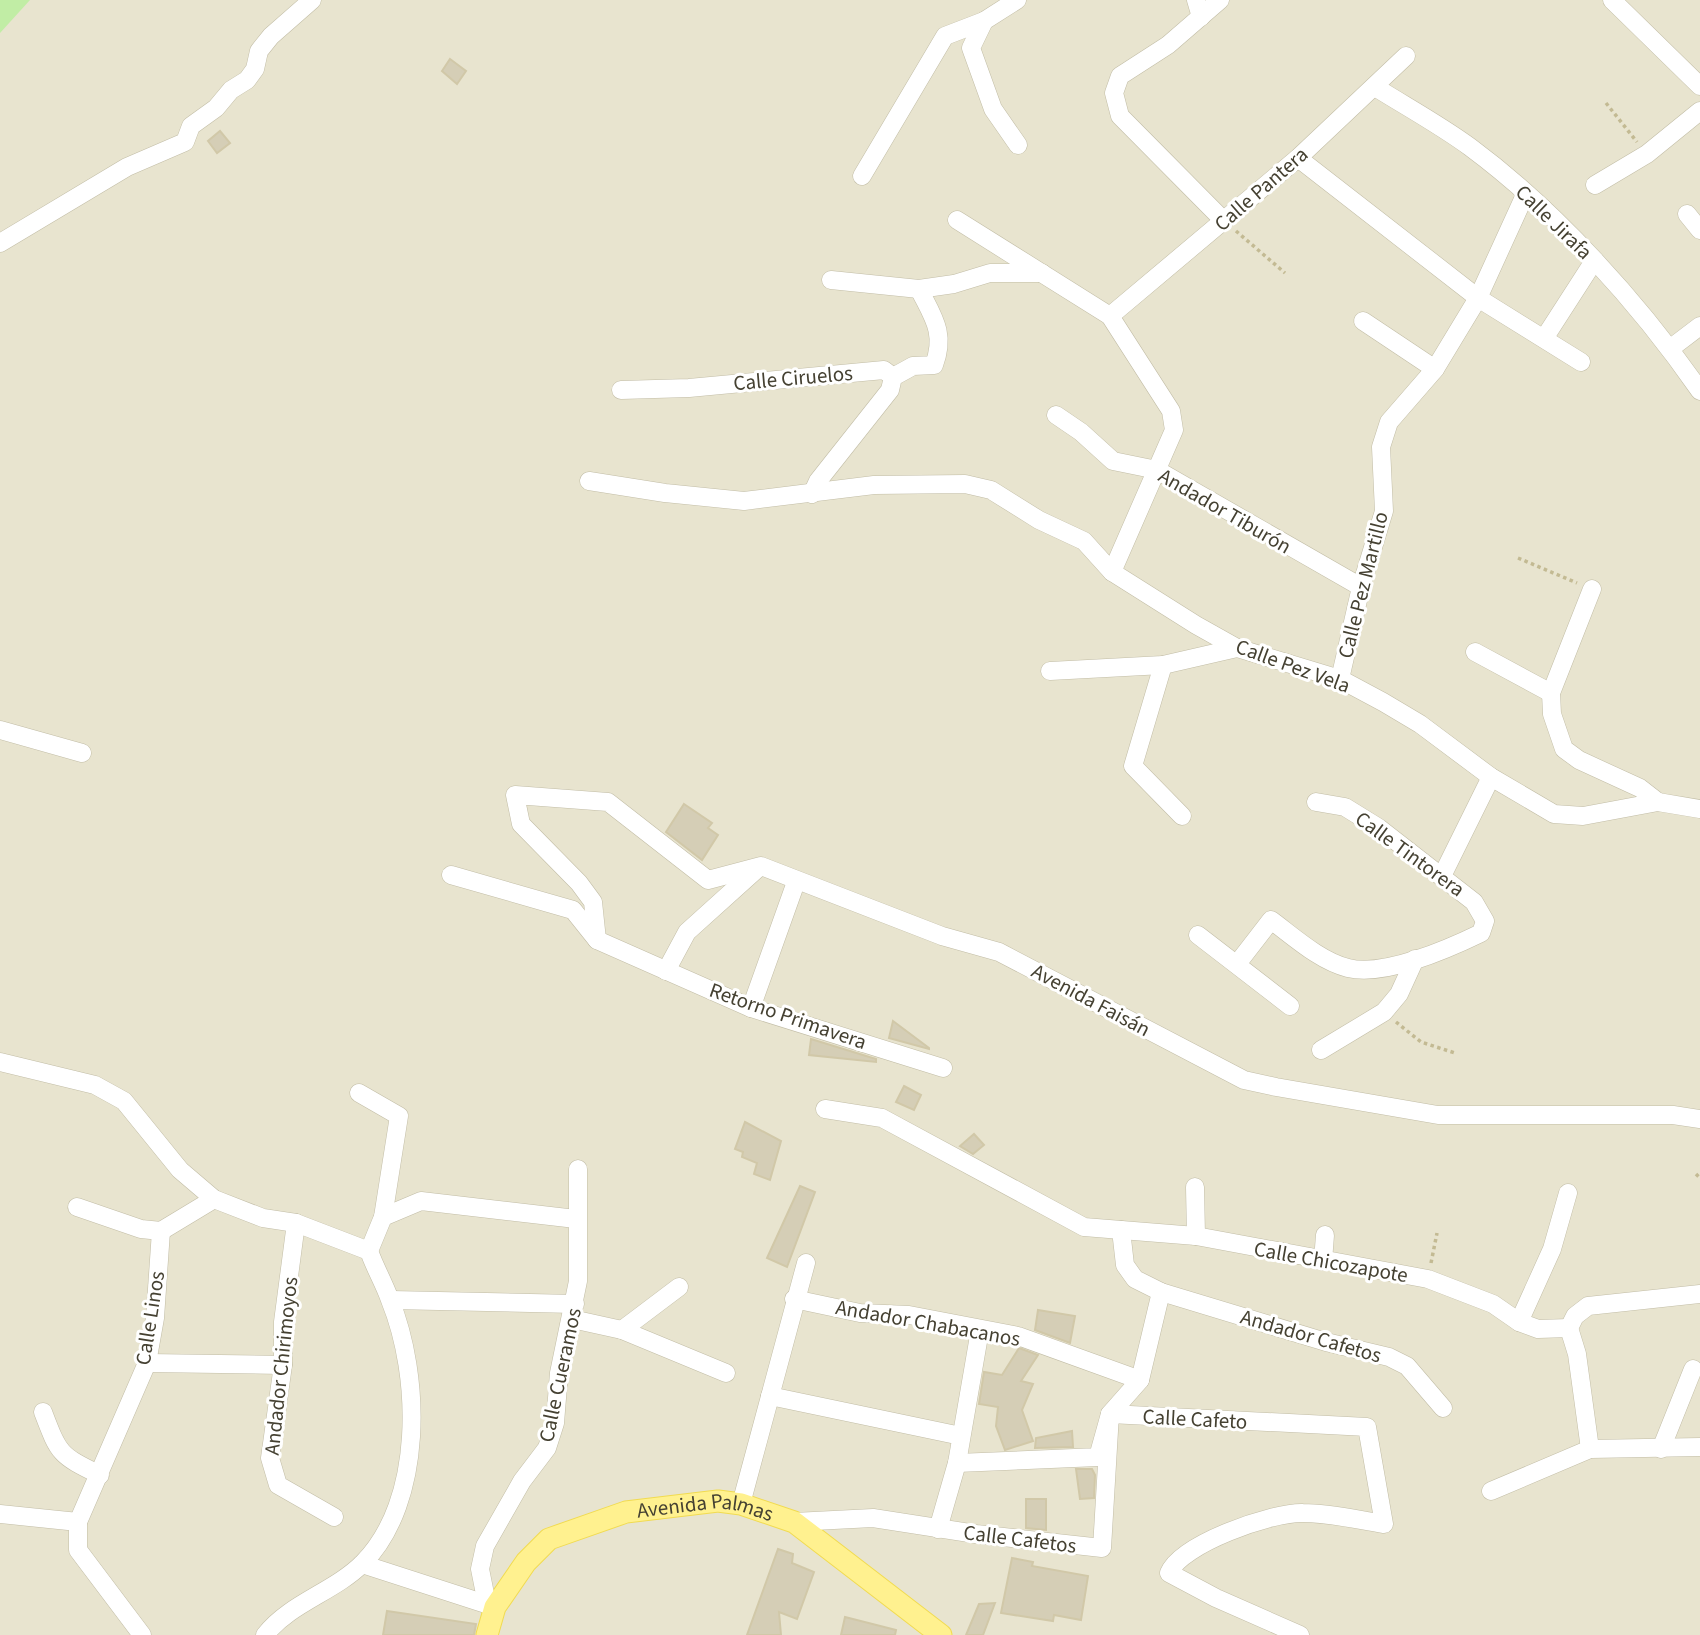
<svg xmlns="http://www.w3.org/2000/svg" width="1700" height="1635" viewBox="0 0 1700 1635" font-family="'Source Sans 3',sans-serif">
<rect width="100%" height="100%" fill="#f3f1e2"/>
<!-- residential -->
<rect fill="#e8e4cf" x="0" y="0" width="1700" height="1635"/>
<!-- green -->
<path fill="#c1eda5" d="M 0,0 L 30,0 L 0,33 Z"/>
<!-- building -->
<g fill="#d5ceb6" stroke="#d1c8a8" stroke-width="2">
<path d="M 450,59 L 466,71 L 457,84 L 442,71 Z"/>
<path d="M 220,131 L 230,143 L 217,153 L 208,141 Z"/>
<path d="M 684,804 L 712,823 L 708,828 L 718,835 L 702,860 L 666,832 Z"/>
<path d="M 893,1021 L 929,1048 L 929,1049 L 889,1038 Z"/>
<path d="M 811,1039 L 876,1059 L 876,1062 L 809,1055 Z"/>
<path d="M 904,1086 L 921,1095 L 914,1110 L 896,1102 Z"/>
<path d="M 745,1122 L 781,1141 L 770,1180 L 754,1174 L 757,1163 L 742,1157 L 743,1152 L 735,1149 Z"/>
<path d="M 974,1134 L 984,1145 L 973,1154 L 960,1146 Z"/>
<path d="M 800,1186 L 815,1192 L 787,1267 L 767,1258 Z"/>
<path d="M 1038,1310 L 1075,1316 L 1070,1343 L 1035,1330 Z"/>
<path d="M 1019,1348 L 1038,1355 L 1021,1381 L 1033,1384 L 1022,1410 L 1033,1441 L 1005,1450 L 996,1426 L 998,1407 L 979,1404 L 984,1372 L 1002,1375 Z"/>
<path d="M 1072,1431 L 1073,1447 L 1035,1448 L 1036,1438 Z"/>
<path d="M 1076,1469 L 1092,1469 L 1095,1475 L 1094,1498 L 1080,1499 Z"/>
<path d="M 1026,1499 L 1046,1499 L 1046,1530 L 1026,1528 Z"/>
<path d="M 778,1549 L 793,1554 L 792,1563 L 814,1572 L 797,1619 L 779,1612 L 781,1635 L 747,1635 Z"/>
<path d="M 1012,1558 L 1033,1562 L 1032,1566 L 1088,1576 L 1081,1620 L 1054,1615 L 1053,1621 L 1001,1613 Z"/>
<path d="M 995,1603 L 983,1635 L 966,1635 L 979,1604 Z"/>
<path d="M 387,1611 L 476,1624 L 474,1635 L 383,1635 Z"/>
<path d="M 845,1617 L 896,1630 L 895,1635 L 841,1635 Z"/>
</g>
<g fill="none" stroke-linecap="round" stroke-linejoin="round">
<!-- minor casing -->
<g stroke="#c2bda6" stroke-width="19">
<g id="minor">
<path d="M 1017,0 L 984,21 L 971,48 L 993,109 L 1018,145"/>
<path d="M 1196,0 L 1201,17"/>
<path d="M 1220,0 L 1168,45 L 1120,76 L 1114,93 L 1120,116 L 1224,221"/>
<path d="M 1612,0 L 1700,86"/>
<path d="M 1375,87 C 1407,107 1440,125 1470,147 C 1555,210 1640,304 1700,391"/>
<path d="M 1298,158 L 1478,298 L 1581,362"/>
<path d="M 862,176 L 945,36 L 984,21"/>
<path d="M 1595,185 L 1647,154 L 1700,111"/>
<path d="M 1687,214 L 1700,230"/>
<path d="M 957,220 L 1110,316 L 1171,411 L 1174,430 L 1112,572"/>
<path d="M 0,243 L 127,167 L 185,142 L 191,126 L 216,108 L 231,90 L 247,80 L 255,69 L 259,51 L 271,36 L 312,0"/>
<path d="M 831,280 L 919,289 L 954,284 L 990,273 L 1042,273"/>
<path d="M 1110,316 L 1298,158 L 1406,56"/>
<path d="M 1363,321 L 1435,369"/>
<path d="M 1545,337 L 1594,261"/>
<path d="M 1671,348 L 1700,326"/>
<path d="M 621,390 L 689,388 L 884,370 L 893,377"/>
<path d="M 1056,415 L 1081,432 L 1113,461 L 1157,470 L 1361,587"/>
<path d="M 589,481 L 665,493 L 744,501 L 874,485 L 965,484 L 991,490 L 1039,520 L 1084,541 L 1112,572 L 1196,625 L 1237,648 L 1340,679 L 1383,702 L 1420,724 L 1491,777 L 1554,814 L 1583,816 L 1658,802 L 1700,809"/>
<path d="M 812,494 L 818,481 L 890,390 L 893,377 L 913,366 L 934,365 C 946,333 933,317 919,289"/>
<path d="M 1592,589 L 1551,693 L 1552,714 L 1564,749 L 1579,760 L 1640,788 L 1658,802"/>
<path d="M 1475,652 L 1551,693"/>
<path d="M 1163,665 L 1133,766 L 1182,816"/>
<path d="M 1050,671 L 1163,665 L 1237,648"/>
<path d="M 1340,679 L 1361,587 L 1384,511 L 1381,447 L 1389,422 L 1435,369 L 1478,298 L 1525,195"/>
<path d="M 0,730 L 82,753"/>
<path d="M 1443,874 L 1491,777"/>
<path d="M 451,875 L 573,910 L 597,940 L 751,1008 L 943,1068"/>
<path d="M 1198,935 L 1290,1006"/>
<path d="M 597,940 L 593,902 L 579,883 L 521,824 L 515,795 L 608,802 L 708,880 L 761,866 L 942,936 L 999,952 L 1244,1080 L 1276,1087 L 1438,1115 L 1673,1115 L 1700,1119"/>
<path d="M 1237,964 L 1271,920 C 1294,937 1320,961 1348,968 C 1384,977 1448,949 1481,933 L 1485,921 L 1474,902 L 1379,828 L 1345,807 L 1316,802"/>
<path d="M 666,971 L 687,932 L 758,868"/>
<path d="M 751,1008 L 796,882"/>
<path d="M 1321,1050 L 1384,1012 L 1399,994 L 1415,959"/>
<path d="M 0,1062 L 95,1085 L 124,1101 L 180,1170 L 214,1199 L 263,1218 L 296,1223 L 369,1251 C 375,1268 384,1283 390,1300 C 421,1376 424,1501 363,1563 C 334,1592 290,1603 265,1635"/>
<path d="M 359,1093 L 399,1116 L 383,1217 L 369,1251"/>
<path d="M 825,1109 L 882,1118 L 1084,1227 L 1196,1236 L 1428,1279 L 1493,1304 L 1519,1322 L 1538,1329 L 1569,1328"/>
<path d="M 1195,1187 L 1196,1236"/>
<path d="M 77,1207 L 141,1229 L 161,1231"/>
<path d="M 383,1217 L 421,1201 L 576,1219"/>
<path d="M 296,1223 L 283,1322 L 283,1365 L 270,1458 L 278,1485 L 334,1517"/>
<path d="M 1121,1230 L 1125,1265 L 1135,1279 L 1161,1292 L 1326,1342 L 1389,1357 L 1407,1366 L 1443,1408"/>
<path d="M 161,1231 L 214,1199"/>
<path d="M 1323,1261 L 1325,1235"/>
<path d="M 794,1299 L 860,1313 L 909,1315 L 1018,1336 L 1140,1380"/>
<path d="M 391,1300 L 575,1304"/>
<path d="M 572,1319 L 622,1330 L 726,1373"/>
<path d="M 1519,1322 L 1552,1249 L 1568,1193"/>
<path d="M 1569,1328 L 1575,1316 L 1588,1306 L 1700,1294"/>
<path d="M 1569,1328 L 1577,1354 L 1590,1449"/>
<path d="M 622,1330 L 679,1287"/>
<path d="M 147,1363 L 283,1365"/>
<path d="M 770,1396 L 961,1436"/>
<path d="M 43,1412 C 59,1454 59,1455 100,1475"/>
<path d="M 1661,1449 L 1693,1369"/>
<path d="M 957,1463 L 1098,1457 L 1110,1414 L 1367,1427 L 1384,1524 C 1358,1520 1330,1513 1303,1513 C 1272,1512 1181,1544 1169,1573 L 1216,1598 L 1300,1635"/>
<path d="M 1491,1491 L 1590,1449 L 1700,1447"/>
<path d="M 741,1504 L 806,1263"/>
<path d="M 0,1514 L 78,1522"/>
<path d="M 794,1522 L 873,1518 L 976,1534 L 1102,1548 L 1110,1414 L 1140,1380 L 1161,1292"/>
<path d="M 938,1529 L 957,1463 L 980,1330"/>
<path d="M 362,1564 L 495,1607"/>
<path d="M 487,1604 L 480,1569 L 485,1546 L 522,1481 L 547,1448 L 555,1423 L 559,1373 L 578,1281 L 578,1169"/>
<path d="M 142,1635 L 78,1550 L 78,1522 L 147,1363 L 155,1318 L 161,1231"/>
</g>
</g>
<!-- major casing -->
<g stroke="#f1db51" stroke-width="23">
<g id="major">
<path id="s1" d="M 487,1635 L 495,1607 L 526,1562 L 549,1539 L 626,1512 L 718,1501 L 741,1504 L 794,1522 L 941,1635"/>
</g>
</g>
<!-- path -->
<g stroke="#c3ba93" stroke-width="3.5" stroke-dasharray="3.5 3.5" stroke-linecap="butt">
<path d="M 1606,103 L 1637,142"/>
<path d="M 1236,231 L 1285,273"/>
<path d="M 1518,558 L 1577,583"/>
<path d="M 1396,1022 L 1421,1042 L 1455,1053"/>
<path d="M 1696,1174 L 1700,1178"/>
<path d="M 1431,1263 L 1437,1233"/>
</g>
<!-- minor -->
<use href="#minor" stroke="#fff" stroke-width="18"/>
<!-- major -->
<use href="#major" stroke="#fff18f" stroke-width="21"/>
</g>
<g text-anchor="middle" stroke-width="6" stroke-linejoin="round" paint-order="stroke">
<!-- street labels -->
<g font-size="21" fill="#454132" stroke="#fff">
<text transform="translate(1261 189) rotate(-41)" y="7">Calle Pantera</text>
<text transform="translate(1554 222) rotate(44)" y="7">Calle Jirafa</text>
<text transform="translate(793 378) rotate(-5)" y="7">Calle Ciruelos</text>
<text transform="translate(1225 511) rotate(30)" y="7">Andador Tiburón</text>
<text transform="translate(1363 585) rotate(-76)" y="7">Calle Pez Martillo</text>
<text transform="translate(1293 666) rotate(20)" y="7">Calle Pez Vela</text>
<text transform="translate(1410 854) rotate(36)" y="7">Calle Tintorera</text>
<text transform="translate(1091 1000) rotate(28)" y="7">Avenida Faisán</text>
<text transform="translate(788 1016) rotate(19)" y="7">Retorno Primavera</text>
<text transform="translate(1331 1262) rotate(10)" y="7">Calle Chicozapote</text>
<text transform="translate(150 1318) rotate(-81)" y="7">Calle Linos</text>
<text transform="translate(928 1323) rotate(10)" y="7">Andador Chabacanos</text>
<text transform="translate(1311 1336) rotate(16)" y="7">Andador Cafetos</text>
<text transform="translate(281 1366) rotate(-84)" y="7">Andador Chirimoyos</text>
<text transform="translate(560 1375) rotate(-78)" y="7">Calle Cueramos</text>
<text transform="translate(1195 1419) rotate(3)" y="7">Calle Cafeto</text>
<text dy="7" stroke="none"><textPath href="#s1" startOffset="278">Avenida Palmas</textPath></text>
<text transform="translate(1020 1539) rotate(7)" y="7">Calle Cafetos</text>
</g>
</g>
</svg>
